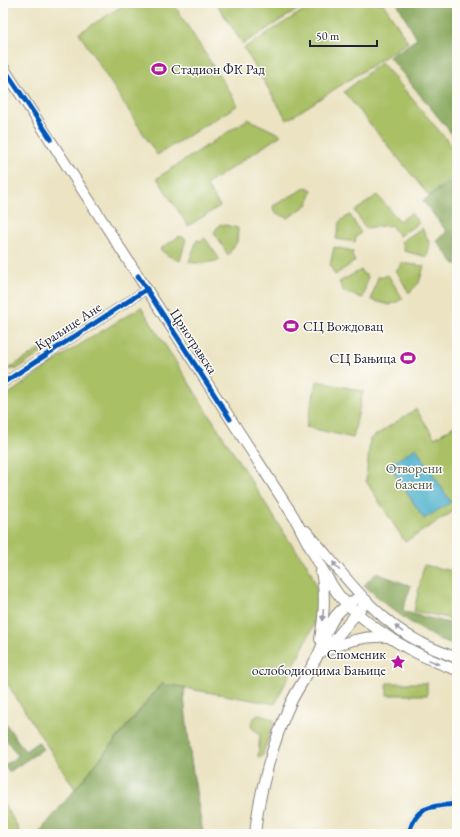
<svg xmlns="http://www.w3.org/2000/svg" width="460" height="837" viewBox="0 0 460 837" font-family="'EB Garamond',serif">
<rect width="100%" height="100%" fill="#fdfcf7"/>
<filter id="ink" filterUnits="userSpaceOnUse"><feTurbulence type="fractalNoise" baseFrequency=".025" numOctaves="2"/><feDisplacementMap in="SourceGraphic" scale="8" xChannelSelector="R" yChannelSelector="G"/><feConvolveMatrix kernelMatrix="1 2 1 2 8 2 1 2 1" color-interpolation-filters="sRGB"/></filter>
<filter id="wash" filterUnits="userSpaceOnUse"><feTurbulence type="fractalNoise" baseFrequency=".012" numOctaves="4" result="noise"/><feDisplacementMap in="SourceGraphic" scale="16" xChannelSelector="R" yChannelSelector="G"/><feGaussianBlur stdDeviation="0.9" result="paint"/><feColorMatrix in="noise" values="0 0 0 0 0 0 0 0 0 0 0 0 0 0 0 0 0 1.4 0 .05"/><feComposite in="paint" operator="in"/></filter>
<g filter="url(#wash)">
<rect width="100%" height="100%" fill="#ebe3c2"/>
<!-- green -->
<g fill="#a9c065" stroke="#667150">
<path d="M 127,3 L 173,3 L 238,105 L 157,155 L 79,33 Z"/>
<path d="M 216,3 L 308,3 L 243,44 Z"/>
<path d="M 315,3 L 383,3 L 408,42 L 287,120 L 244,48 Z"/>
<path d="M 381,62 L 457,152 L 457,173 L 429,196 L 344,92 Z"/>
<path d="M 248,119 L 281,135 L 206,185 L 220,206 L 188,226 L 157,178 Z"/>
<path d="M 307,187 L 312,190 L 308,204 L 288,218 L 274,212 L 273,206 Z"/>
<path d="M 377,195 L 400,221 L 411,213 L 419,223 L 399,236 L 391,225 L 365,228 L 355,211 Z"/>
<path d="M 350,215 L 361,233 L 356,236 L 355,242 L 336,239 L 340,221 Z"/>
<path d="M 220,224 L 238,228 L 237,242 L 228,255 L 214,232 Z"/>
<path d="M 422,228 L 430,244 L 427,257 L 404,251 L 404,246 L 401,242 Z"/>
<path d="M 180,236 L 186,239 L 180,261 L 167,255 L 160,249 Z"/>
<path d="M 205,238 L 220,260 L 201,264 L 189,262 L 197,240 L 201,241 Z"/>
<path d="M 334,247 L 353,251 L 352,256 L 355,261 L 335,275 L 330,265 Z"/>
<path d="M 401,263 L 424,266 L 419,283 L 409,293 L 396,270 L 400,268 Z"/>
<path d="M 361,270 L 362,273 L 368,276 L 363,298 L 344,292 L 339,282 Z"/>
<path d="M 388,275 L 403,299 L 390,305 L 371,300 L 378,277 L 383,277 Z"/>
<path d="M 141,307 L 288,539 L 308,566 L 314,580 L 318,596 L 318,617 L 275,704 L 161,684 L 75,789 L 3,677 L 3,398 L 68,352 Z"/>
<path d="M 45,346 L 50,347 L 17,369 L 8,369 Z"/>
<path d="M 317,381 L 363,391 L 353,438 L 306,427 Z"/>
<path d="M 416,409 L 435,438 L 457,424 L 457,509 L 405,542 L 366,481 L 370,439 Z"/>
<path d="M 424,565 L 457,572 L 457,620 L 414,611 Z"/>
<rect x="387" y="683" width="40" height="12"/>
<path d="M 258,715 L 274,719 L 273,723 L 262,757 L 258,757 L 260,734 L 253,729 L 251,724 L 254,718 Z"/>
<path d="M 3,803 L 17,825 L 20,834 L 3,834 Z"/>
</g>
<!-- forest -->
<g fill="#86a65a" stroke="#54644a">
<path d="M 397,3 L 457,3 L 457,140 L 389,57 L 417,39 Z"/>
<path d="M 457,176 L 457,264 L 455,264 L 436,240 L 447,232 L 423,201 Z"/>
<path d="M 376,573 L 411,586 L 403,609 L 405,612 L 457,625 L 457,645 C 450,643 443,641 436,638 C 410,624 386,605 364,585 Z"/>
<path d="M 161,684 L 185,687 L 184,697 L 191,760 L 203,834 L 38,834 L 153,695 Z"/>
<path d="M 3,720 L 25,751 L 38,742 L 43,749 L 9,772 L 5,765 L 18,756 L 3,735 Z"/>
</g>
<!-- water -->
<path fill="#4eb1cd" stroke="#386a84" d="M 416,448 L 451,502 L 424,519 L 389,465 Z"/>
</g>
<g filter="url(#ink)">
<g fill="none" stroke-linecap="round" stroke-linejoin="round">
<!-- minor casing -->
<g stroke="#86827e" stroke-width="8">
<path id="minor" d="M 409,834 C 415,805 432,806 457,804"/>
</g>
<!-- tertiary casing -->
<g stroke="#86827e" stroke-width="10">
<path id="tertiary" d="M 3,383 L 147,289"/>
</g>
<!-- secondary casing -->
<g stroke="#86827e" stroke-width="12">
<g id="secondary">
<path d="M 3,67 L 294,517 C 308,543 321,570 338,594 C 346,605 358,614 369,623 C 396,644 425,659 457,670"/>
<path d="M 306,531 C 341,570 372,618 420,642 C 432,649 445,653 457,658"/>
<path d="M 320,639 C 324,617 326,594 321,572"/>
<path d="M 328,650 C 347,640 365,636 387,637"/>
<path d="M 320,653 L 331,644 L 367,601"/>
<path d="M 255,834 C 259,792 273,741 291,702 C 299,686 310,671 318,655 C 325,640 328,623 339,612 C 346,605 354,600 361,596"/>
</g>
</g>
<!-- minor -->
<use href="#minor" stroke="#fff" stroke-width="7"/>
<!-- tertiary -->
<use href="#tertiary" stroke="#fff" stroke-width="9"/>
<!-- secondary -->
<use href="#secondary" stroke="#fff" stroke-width="10"/>
<!-- cycleway casing -->
<g stroke="#fdfcf7" stroke-width="8">
<g id="cycleway">
<path d="M 3,67 L 51,139"/>
<path d="M 138,276 L 230,419"/>
<path d="M 3,383 L 147,289"/>
<path d="M 409,834 C 415,805 432,806 457,804"/>
</g>
</g>
<!-- cycleway -->
<use href="#cycleway" stroke="#0057b8" stroke-width="5"/>
</g>
<!-- one-way arrows -->
<defs><path id="oneway-solid" d="M-6-.8H1V-3.2L6.5 0L1 3.2V.8H-6Z"/></defs>
<g fill="#9c9ca7">
<use href="#oneway-solid" transform="translate(336 566) rotate(-128)"/>
<use href="#oneway-solid" transform="translate(323 615) rotate(94)"/>
<use href="#oneway-solid" transform="translate(399 629) rotate(-142)"/>
<use href="#oneway-solid" transform="translate(434 662) rotate(22)"/>
</g>
</g>
<!-- icons -->
<defs>
<g id="stadium-bare" transform="scale(1.2)"><path d="M0-5a6.5 5 0 1 0 0 10a6.5 5 0 1 0 0-10ZM-3.5-1.8h7v3.6h-7Z" fill="#b5179e" stroke="#fdfcf7" stroke-width="2.5" paint-order="stroke"/></g>
<g id="sight-bare" transform="scale(1.2)"><path d="M0-6L1.8-2.2L6-1.7L2.9 1.2L3.7 5.4L0 3.3L-3.7 5.4L-2.9 1.2L-6-1.7L-1.8-2.2Z" fill="#b5179e" stroke="#fdfcf7" stroke-width="2.5" paint-order="stroke"/></g>
</defs>
<g fill-rule="evenodd">
<use href="#stadium-bare" x="159" y="69"/>
<use href="#stadium-bare" x="291" y="326"/>
<use href="#stadium-bare" x="408" y="358"/>
<use href="#sight-bare" x="398" y="662"/>
</g>
<g text-anchor="middle" stroke-width="3" stroke-linejoin="round" paint-order="stroke">
<!-- poi labels -->
<g font-size="14" fill="#22223b" stroke="#fdfcf7" text-anchor="start">
<text x="171" y="74">Стадион ФК Рад</text>
<text x="303" y="331">СЦ Вождовац</text>
<text x="396" y="363" text-anchor="end">СЦ Бањица</text>
<text x="386" y="659" text-anchor="end">Споменик<tspan x="386" dy="16">ослободиоцима Бањице</tspan></text>
</g>
<!-- street labels -->
<g font-size="14" fill="#22223b" stroke="#fdfcf7">
<text transform="translate(68 326) rotate(-33)" y="5">Краљице Ане</text>
<text transform="translate(194 341) rotate(57)" y="5">Црнотравска</text>
</g>
<!-- park labels -->
<g font-size="14" fill="#51594a" stroke="#fdfcf7">
<text x="414" y="473">Отворени<tspan x="414" dy="16">базени</tspan></text>
</g>
</g>
<!-- margin -->
<rect width="460" height="837" fill="none" stroke="#fdfcf7" stroke-width="16"/>
<!-- scale -->
<path d="M310 40v6h67v-6" fill="none" stroke="#22223b" stroke-width="2"/>
<text x="316" y="40" font-size="12" fill="#22223b" stroke="#fdfcf7" stroke-width="3" paint-order="stroke">50 m</text>
</svg>
